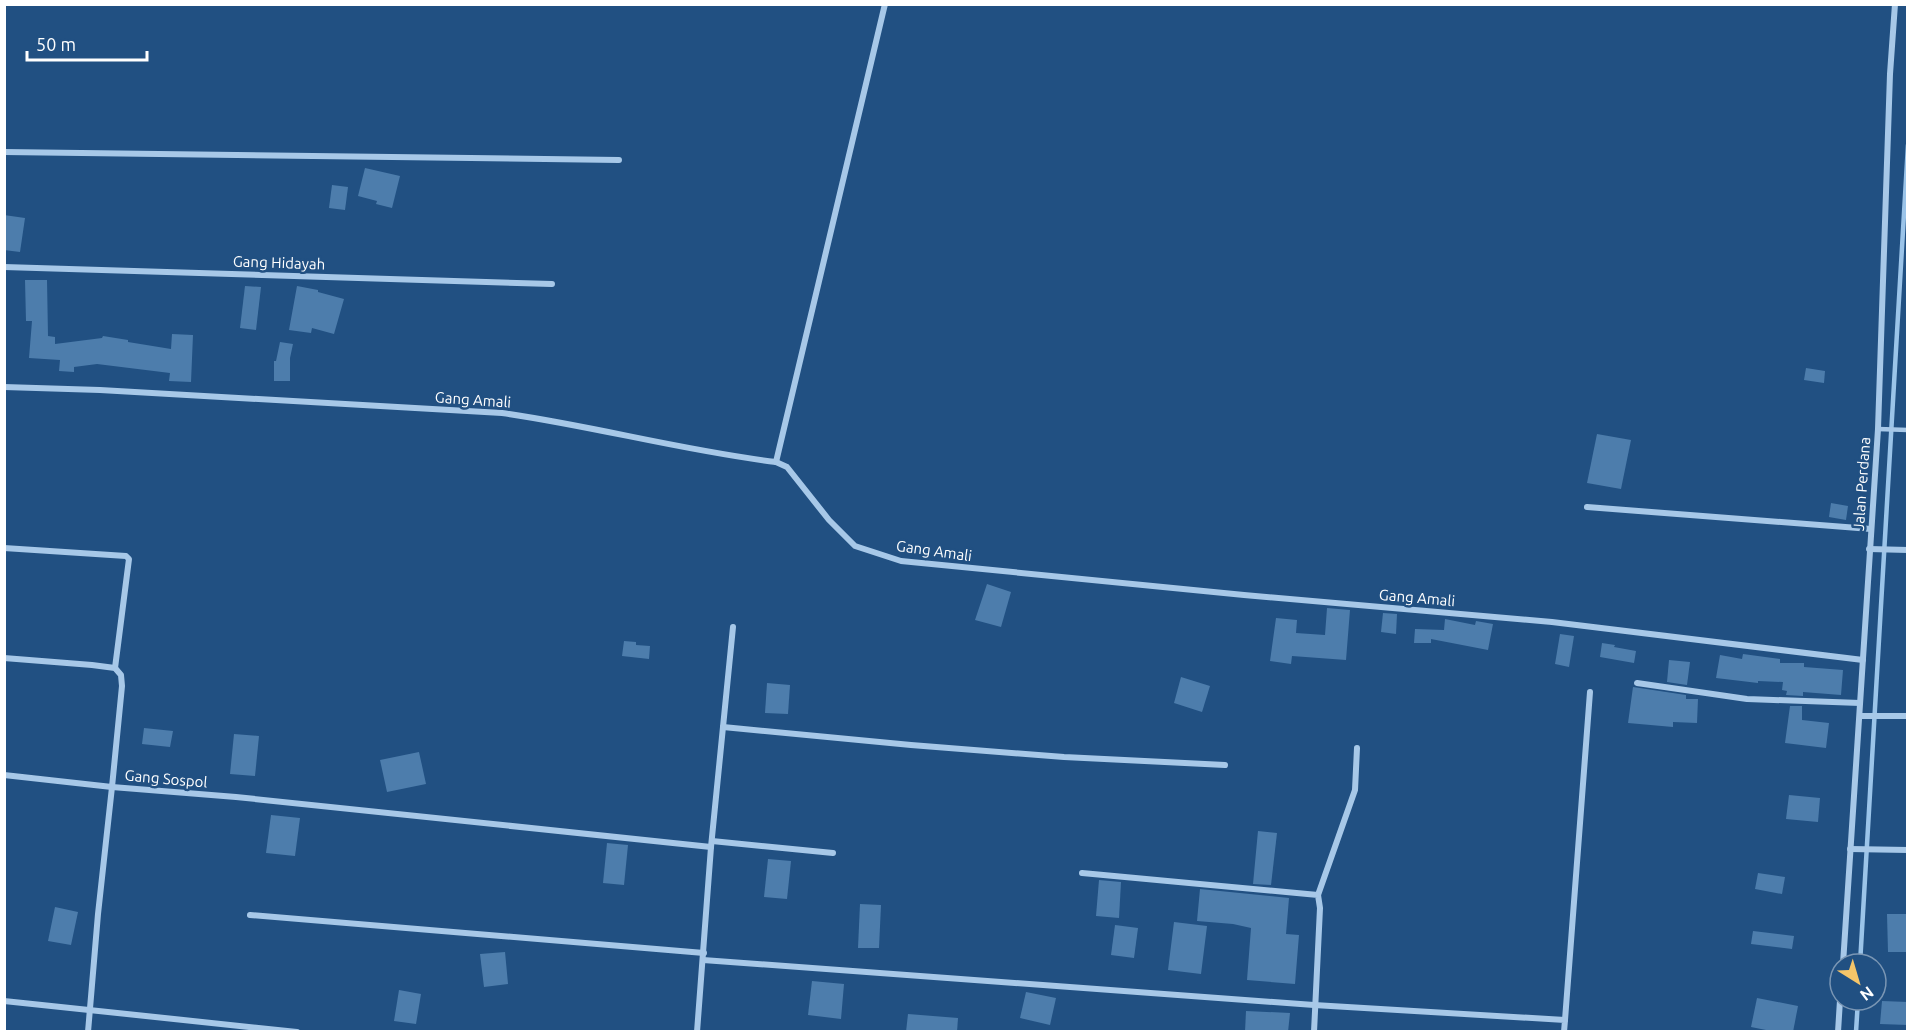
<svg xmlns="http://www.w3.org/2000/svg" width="1912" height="1036" viewBox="0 0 1912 1036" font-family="Ubuntu,sans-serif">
<rect width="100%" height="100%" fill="#215082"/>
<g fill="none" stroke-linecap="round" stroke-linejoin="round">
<!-- stream -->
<g stroke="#9bc4e9" stroke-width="4.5">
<path d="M 1860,964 L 1908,145"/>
<path d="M 1856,1032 L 1858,1000"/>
</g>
</g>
<!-- building -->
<g fill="#4d7dac">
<path d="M 365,168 L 400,176 L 392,208 L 376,204 L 377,201 L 358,196 Z"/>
<path d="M 332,185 L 348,187 L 345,210 L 329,208 Z"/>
<path d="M 4,215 L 25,218 L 20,252 L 4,250 Z"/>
<path d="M 25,280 L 47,280 L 48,336 L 55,337 L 55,344 L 102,338 L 103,336 L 128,340 L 128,342 L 171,349 L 172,334 L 193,335 L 191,382 L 169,381 L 170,373 L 97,364 L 74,367 L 74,372 L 59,371 L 60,360 L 29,358 L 32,321 L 26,321 Z"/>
<path d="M 245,286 L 261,287 L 256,330 L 240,328 Z"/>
<path d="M 297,286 L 318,290 L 318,292 L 344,299 L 334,334 L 312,328 L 311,333 L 289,330 Z"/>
<path d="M 280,342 L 293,344 L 290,358 L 290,381 L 274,381 L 274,361 L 276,361 Z"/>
<path d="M 1806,368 L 1825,371 L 1824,383 L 1804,380 Z"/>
<path d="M 1597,434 L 1631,440 L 1621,489 L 1587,483 Z"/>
<path d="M 1831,503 L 1848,506 L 1846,520 L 1829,517 Z"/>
<path d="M 987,584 L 1011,592 L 1001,627 L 975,620 Z"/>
<path d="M 1327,608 L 1350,610 L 1346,660 L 1292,656 L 1291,664 L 1270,661 L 1276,618 L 1297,620 L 1296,633 L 1325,635 Z"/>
<path d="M 1383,613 L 1397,614 L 1396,634 L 1381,632 Z"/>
<path d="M 1445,619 L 1475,625 L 1476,621 L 1493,624 L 1488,650 L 1431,639 L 1431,643 L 1414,643 L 1415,629 L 1444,630 Z"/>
<path d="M 1560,634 L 1574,636 L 1569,667 L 1555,664 Z"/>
<path d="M 624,641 L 636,642 L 636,645 L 650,646 L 649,659 L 622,656 Z"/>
<path d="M 1602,643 L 1615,645 L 1614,647 L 1636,651 L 1634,663 L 1600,657 Z"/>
<path d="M 1743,654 L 1780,659 L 1780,663 L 1804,663 L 1804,667 L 1843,670 L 1841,695 L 1803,692 L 1803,696 L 1786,695 L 1787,691 L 1782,690 L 1783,682 L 1758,681 L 1758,683 L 1716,678 L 1720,655 L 1742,659 Z"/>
<path d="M 1669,660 L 1690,662 L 1687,685 L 1667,682 Z"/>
<path d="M 1181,677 L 1210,686 L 1202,712 L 1174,703 Z"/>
<path d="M 767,683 L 790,685 L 788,714 L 765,713 Z"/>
<path d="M 1633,687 L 1686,695 L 1686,699 L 1698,699 L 1697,723 L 1673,722 L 1673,727 L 1628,723 Z"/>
<path d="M 1790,706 L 1802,706 L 1802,720 L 1829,723 L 1826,748 L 1785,743 Z"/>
<path d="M 144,728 L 173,731 L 170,747 L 142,744 Z"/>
<path d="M 234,734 L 259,736 L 255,776 L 230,774 Z"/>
<path d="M 419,752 L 426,784 L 387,792 L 380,760 Z"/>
<path d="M 1789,795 L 1820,798 L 1818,822 L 1786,819 Z"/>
<path d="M 271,815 L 300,818 L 295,856 L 266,853 Z"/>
<path d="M 1258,831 L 1277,833 L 1271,885 L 1253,884 Z"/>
<path d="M 607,843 L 628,845 L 624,885 L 603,883 Z"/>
<path d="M 768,859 L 791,861 L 787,899 L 764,897 Z"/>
<path d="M 1758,873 L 1785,877 L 1782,894 L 1755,889 Z"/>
<path d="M 1099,880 L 1121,882 L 1119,918 L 1096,916 Z"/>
<path d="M 1200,889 L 1289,898 L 1286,934 L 1299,935 L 1295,984 L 1247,980 L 1251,928 L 1233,924 L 1197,921 Z"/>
<path d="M 860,904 L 881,905 L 879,948 L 858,948 Z"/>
<path d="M 55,907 L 78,912 L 71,945 L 48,941 Z"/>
<path d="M 1887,914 L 1908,914 L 1908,952 L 1888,952 Z"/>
<path d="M 1174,922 L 1207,926 L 1201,974 L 1168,970 Z"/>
<path d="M 1115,925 L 1138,928 L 1134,958 L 1111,955 Z"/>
<path d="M 1753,931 L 1794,936 L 1792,949 L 1751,944 Z"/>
<path d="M 505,952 L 508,984 L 484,987 L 480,954 Z"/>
<path d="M 812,981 L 844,984 L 841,1019 L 808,1015 Z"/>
<path d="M 399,990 L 421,994 L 416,1024 L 394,1021 Z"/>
<path d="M 1026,992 L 1056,998 L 1050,1025 L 1020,1018 Z"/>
<path d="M 1757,998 L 1798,1006 L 1793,1032 L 1776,1032 L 1751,1027 Z"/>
<path d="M 1882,1001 L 1908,1002 L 1908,1025 L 1880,1024 Z"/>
<path d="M 1246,1011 L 1290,1013 L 1288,1032 L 1245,1032 Z"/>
<path d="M 908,1014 L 958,1018 L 957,1032 L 906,1032 Z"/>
</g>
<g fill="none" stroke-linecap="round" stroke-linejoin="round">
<!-- service -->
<path stroke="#a7c8e8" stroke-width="4.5" d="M 1878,429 L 1908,430"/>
<!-- minor -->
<g stroke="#a7c8e8" stroke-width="6">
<path d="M 4,152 L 619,160"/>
<path d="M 4,267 L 552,284"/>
<path d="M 4,387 L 100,390 L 502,413 C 594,426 684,451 776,462 L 787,467 L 829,520 L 855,546 L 901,561 L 1244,595 L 1552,622 L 1863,660"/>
<path d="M 776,462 L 885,4"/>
<path d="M 1587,507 L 1871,529"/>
<path d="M 4,548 L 126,556 L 129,559 L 115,668"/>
<path d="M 1869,549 L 1908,550"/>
<path d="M 4,658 L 92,665 L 115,668 L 121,675 L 122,686 L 112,787 L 4,775"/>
<path d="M 1637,683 L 1747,699 L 1860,703"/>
<path d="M 1860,716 L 1908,716"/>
<path d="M 723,727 L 911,745 L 1064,757 L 1225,765"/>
<path d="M 712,841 L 833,853"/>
<path d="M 1850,849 L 1908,850"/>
<path d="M 1082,873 L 1318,895 L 1320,908 L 1314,1032"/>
<path d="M 1318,895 L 1355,790 L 1357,748"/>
<path d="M 250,915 L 704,953"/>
<path d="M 703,960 L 1314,1005 L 1565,1020 L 1564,1032"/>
<path d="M 1843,964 L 1878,429 L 1890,74 L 1895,4"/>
<path d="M 4,1001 L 297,1032"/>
<path d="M 1565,1020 L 1590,692"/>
<path d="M 88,1032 L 98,914 L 112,787 L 236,797 L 711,847"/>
<path d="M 697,1032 L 711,847 L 733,627"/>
<path d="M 1838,1032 L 1840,1000"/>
</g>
</g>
<g text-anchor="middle" stroke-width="5" stroke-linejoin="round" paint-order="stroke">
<!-- street labels -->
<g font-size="15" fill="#fff" stroke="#215082">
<text transform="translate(279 263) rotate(2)" y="5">Gang Hidayah</text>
<text transform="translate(473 400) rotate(4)" y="5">Gang Amali</text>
<text transform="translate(1862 484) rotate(-86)" y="5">Jalan Perdana</text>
<text transform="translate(934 551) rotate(8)" y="5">Gang Amali</text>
<text transform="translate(1417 598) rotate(5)" y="5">Gang Amali</text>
<text transform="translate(166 779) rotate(5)" y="5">Gang Sospol</text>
</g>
</g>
<!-- border -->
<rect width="1912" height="1036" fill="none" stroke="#ffffff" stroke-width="12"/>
<!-- north arrow -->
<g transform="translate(1858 982) rotate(143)"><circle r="28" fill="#215082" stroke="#7a96b4" stroke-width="1.5"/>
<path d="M0-4.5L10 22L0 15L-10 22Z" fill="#f5c569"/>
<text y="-9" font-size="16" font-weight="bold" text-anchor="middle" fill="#ffffff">N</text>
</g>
<!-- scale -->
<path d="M27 51v9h120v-9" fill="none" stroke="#ffffff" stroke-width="3"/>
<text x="36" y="51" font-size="18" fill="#ffffff" stroke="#215082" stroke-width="4.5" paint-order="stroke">50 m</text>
</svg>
